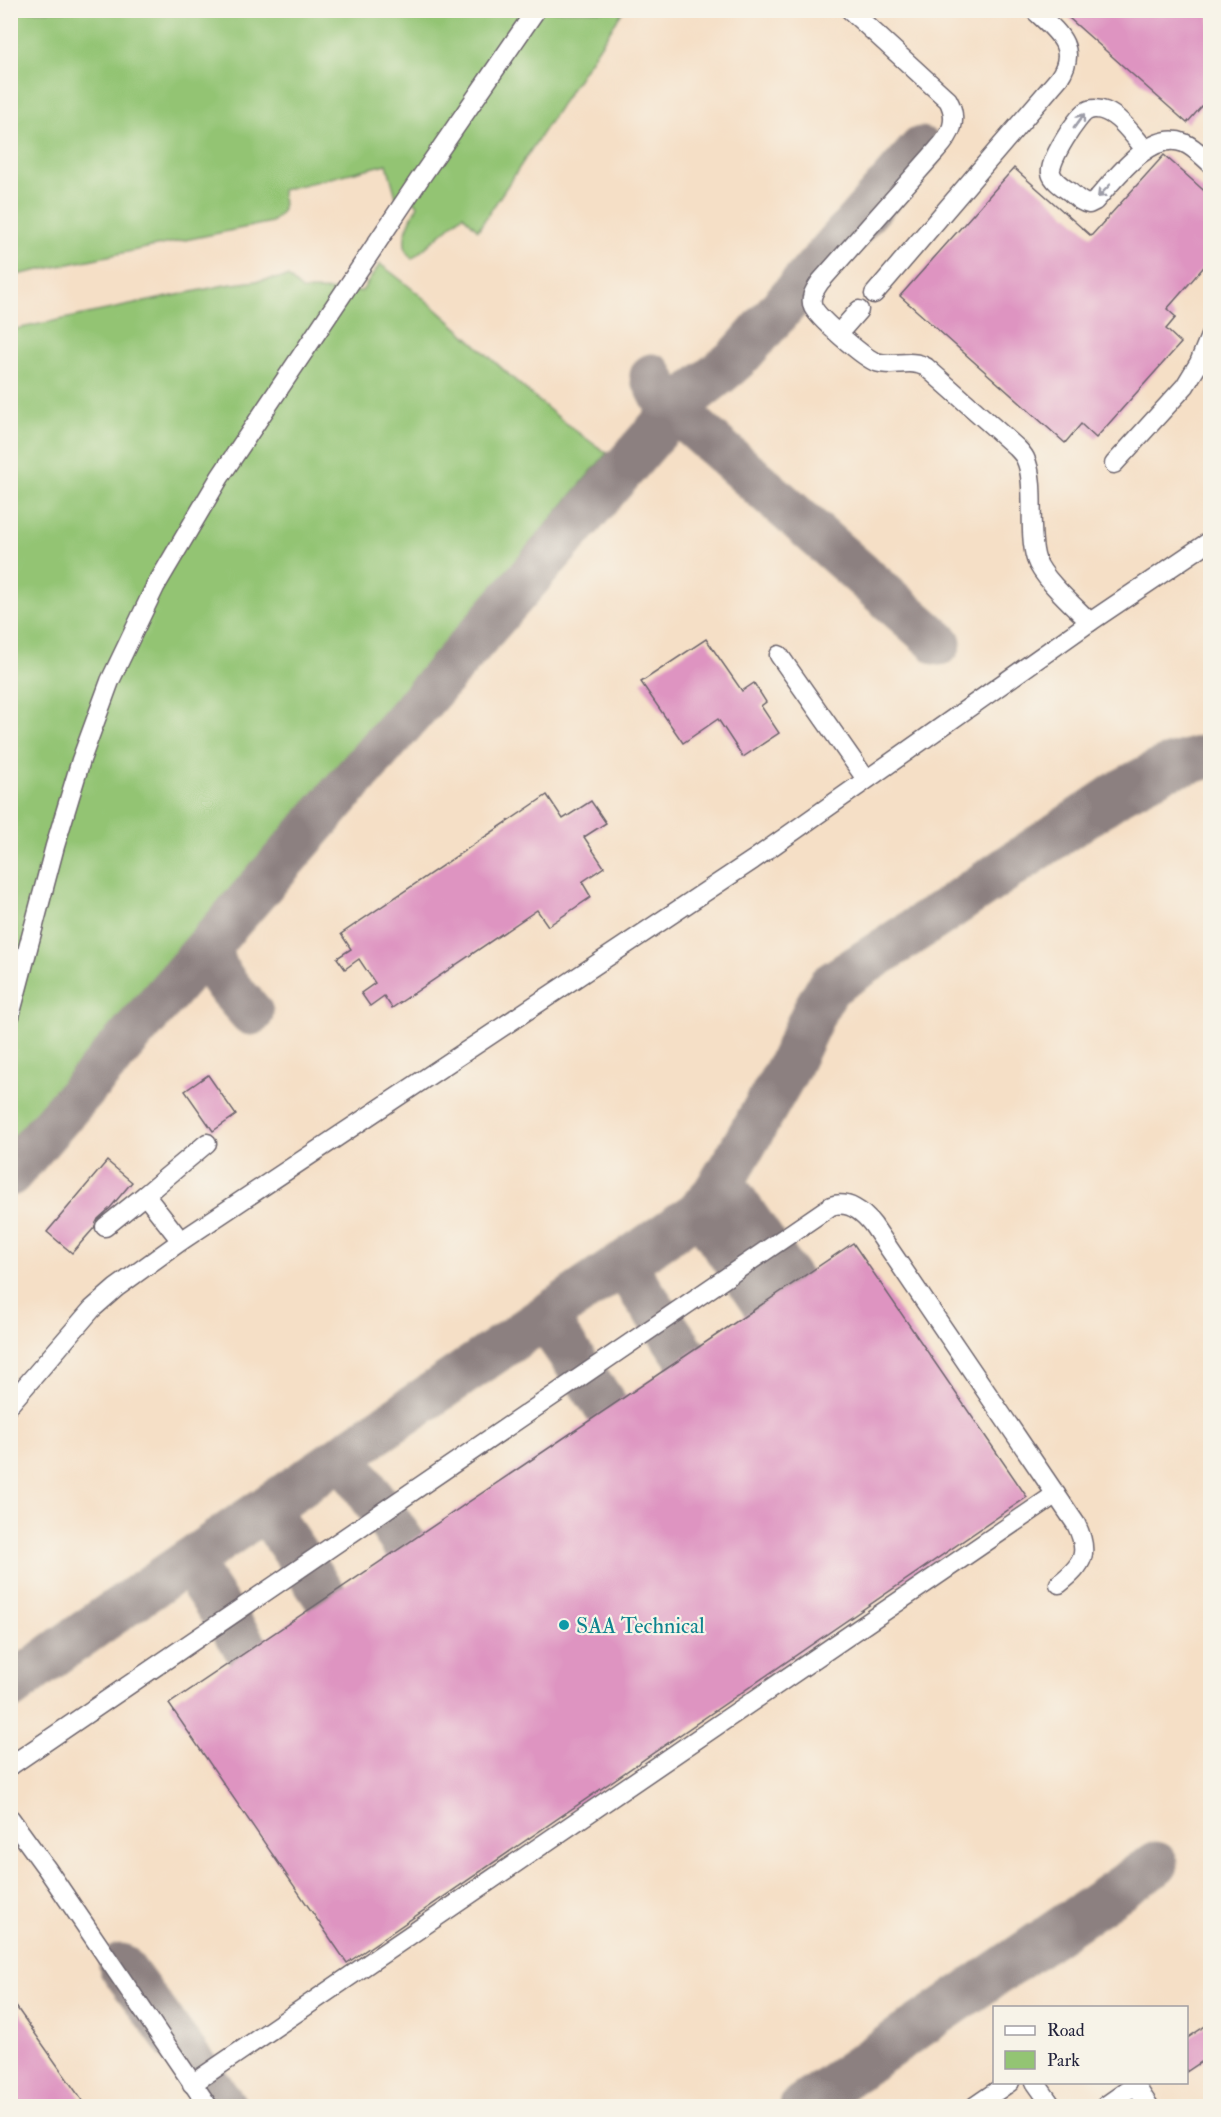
<svg xmlns="http://www.w3.org/2000/svg" width="1221" height="2117" viewBox="0 0 1221 2117" font-family="'IM FELL Double Pica',serif">
<rect width="100%" height="100%" fill="#f7f3e8"/>
<filter id="ink" filterUnits="userSpaceOnUse"><feTurbulence type="fractalNoise" baseFrequency=".0167" numOctaves="2"/><feDisplacementMap in="SourceGraphic" scale="12" xChannelSelector="R" yChannelSelector="G"/><feConvolveMatrix kernelMatrix="1 2 1 2 8 2 1 2 1" color-interpolation-filters="sRGB"/></filter>
<filter id="wash" filterUnits="userSpaceOnUse"><feTurbulence type="fractalNoise" baseFrequency=".008" numOctaves="4" result="noise"/><feDisplacementMap in="SourceGraphic" scale="24" xChannelSelector="R" yChannelSelector="G"/><feGaussianBlur stdDeviation="1.35" result="paint"/><feColorMatrix in="noise" values="0 0 0 0 0 0 0 0 0 0 0 0 0 0 0 0 0 1.4 0 .05"/><feComposite in="paint" operator="in"/></filter>
<g filter="url(#wash)">
<rect width="100%" height="100%" fill="#f5dfc6"/>
<!-- green -->
<g fill="#93c473" stroke="#5a7357" stroke-width="1.5">
<path d="M 11,11 L 623,11 L 478,230 L 463,215 L 412,259 C 396,244 410,220 418,205 L 407,195 L 396,197 L 387,164 L 282,190 L 283,210 L 272,222 L 11,276 Z"/>
<path d="M 380,264 C 460,322 525,399 607,453 L 219,908 L 11,1145 L 11,330 L 225,285 L 288,277 L 302,290 L 362,291 Z"/>
</g>
<g fill="none" stroke-linecap="round" stroke-linejoin="round">
<!-- taxiway -->
<g stroke="#8c8080" stroke-width="45">
<path d="M 652,376 L 662,396 L 675,410 L 939,643"/>
<path d="M 214,940 C 204,968 235,993 251,1013"/>
<path d="M 10,1174 L 675,410 C 695,389 720,375 741,354 L 921,149"/>
<path d="M 722,1182 L 792,1283"/>
<path d="M 700,1210 L 763,1303"/>
<path d="M 623,1265 L 686,1356"/>
<path d="M 545,1318 L 607,1408"/>
<path d="M 344,1457 L 405,1545"/>
<path d="M 266,1509 L 326,1598"/>
<path d="M 188,1562 L 248,1651"/>
<path d="M 10,1688 L 56,1653 L 113,1613 L 697,1213 L 714,1194 L 736,1159 L 787,1070 L 816,1008 L 829,986 L 934,918 L 1122,791 L 1166,768 L 1210,756"/>
<path d="M 121,1966 L 224,2106"/>
<path d="M 802,2106 L 1156,1864"/>
</g>
</g>
<g id="blocks">
<!-- building -->
<g fill="#de94c1">
<path d="M 1060,10 L 1210,10 L 1210,97 L 1187,123 Z"/>
<path d="M 1164,155 L 1210,196 L 1210,260 L 1167,309 L 1176,317 L 1166,329 L 1181,343 L 1096,438 L 1081,424 L 1065,443 L 900,296 L 1014,168 L 1091,236 Z"/>
<path d="M 706,639 L 742,691 L 754,683 L 766,702 L 761,706 L 779,733 L 743,757 L 718,719 L 683,743 L 641,682 Z"/>
<path d="M 547,795 L 563,819 L 591,801 L 606,823 L 584,837 L 604,867 L 582,882 L 591,897 L 548,926 L 537,910 L 392,1008 L 384,996 L 370,1006 L 361,993 L 375,983 L 359,959 L 345,969 L 337,958 L 351,949 L 341,934 Z"/>
<path d="M 208,1075 L 236,1115 L 213,1131 L 185,1091 Z"/>
<path d="M 107,1161 L 132,1182 L 110,1208 L 98,1219 L 94,1228 L 72,1253 L 47,1232 Z"/>
<path d="M 853,1243 L 1027,1497 L 347,1963 L 169,1704 Z"/>
<path d="M 10,1998 L 86,2106 L 10,2106 Z"/>
<path d="M 1210,2023 L 1210,2056 L 1186,2072 L 1186,2039 Z"/>
</g>
</g>
</g>
<g filter="url(#ink)">
<use href="#blocks" fill-opacity="0" stroke="#6c646c" stroke-width="1.5"/>
<g fill="none" stroke-linecap="round" stroke-linejoin="round">
<!-- minor casing -->
<g stroke="#6c646c" stroke-width="21">
<g id="minor">
<path d="M 850,10 L 948,100 C 959,120 951,135 937,150 L 820,282 C 815,290 809,297 813,307 C 818,318 864,358 876,362 C 893,368 910,358 926,367 L 1016,447 C 1019,450 1023,454 1025,458 C 1037,482 1027,530 1036,559 C 1042,578 1075,607 1090,622"/>
<path d="M 1145,149 C 1134,137 1121,117 1105,111 C 1100,109 1092,108 1087,111 C 1078,115 1048,162 1051,173 C 1053,181 1063,187 1070,192 C 1076,197 1081,203 1089,204 L 1095,201 C 1114,180 1151,129 1184,143 C 1194,147 1202,156 1210,163"/>
<path d="M 874,294 L 1059,78 C 1080,47 1056,31 1034,10"/>
<path d="M 839,333 L 859,310"/>
<path d="M 1114,464 L 1185,386 L 1199,363 L 1210,336"/>
<path d="M 779,655 L 866,779"/>
<path d="M 10,1016 L 55,846 L 81,760 L 110,681 L 155,587 L 220,477 L 419,180 L 536,10"/>
<path d="M 105,1227 L 145,1195"/>
<path d="M 181,1241 L 145,1195 L 207,1143"/>
<path d="M 10,1404 L 92,1309 L 116,1288 L 181,1241 L 753,860 L 1090,622 L 1210,541"/>
<path d="M 10,1766 L 831,1206 C 848,1200 863,1212 873,1225 L 1076,1524 C 1090,1553 1084,1564 1059,1584"/>
<path d="M 10,1818 L 47,1869 L 208,2106"/>
<path d="M 1035,2082 L 1052,2106"/>
<path d="M 192,2084 L 1056,1494"/>
<path d="M 975,2106 L 1010,2082"/>
<path d="M 1105,2106 L 1135,2085 L 1149,2106"/>
</g>
</g>
<!-- minor -->
<use href="#minor" stroke="#fff" stroke-width="18"/>
</g>
<!-- one-way arrows -->
<defs><path id="oneway-shaft" d="M-6 0H5M1.5-3L5.5 0L1.5 3" fill="none" stroke-width="1.6" stroke-linecap="round" stroke-linejoin="round" transform="scale(1.5)"/></defs>
<g stroke="#9c9ca7">
<use href="#oneway-shaft" transform="translate(1079 121) rotate(-54)"/>
<use href="#oneway-shaft" transform="translate(1104 191) rotate(134)"/>
</g>
</g>
<!-- markers -->
<circle fill="#0f9aa8" stroke="#f7f3e8" stroke-width="2" cx="564" cy="1625" r="6"/>
<g text-anchor="middle" stroke-width="4.5" stroke-linejoin="round" paint-order="stroke">
<!-- culture labels -->
<g font-size="22" fill="#0d838f" stroke="#f7f3e8" text-anchor="start">
<text x="576" y="1633">SAA Technical</text>
</g>
</g>
<!-- margin -->
<rect width="1221" height="2117" fill="none" stroke="#f7f3e8" stroke-width="36"/>
<!-- legend -->
<rect x="993" y="2006" width="195" height="78" fill="#f7f3e8" stroke="#a29fa3" stroke-width="1.5"/>
<rect x="1005" y="2026" width="30" height="9" fill="#ffffff" stroke="#a29fa3" stroke-width="1.5"/>
<text x="1047" y="2036" font-size="18" fill="#22223b">Road</text>
<rect x="1005" y="2051" width="30" height="18" fill="#93c473" stroke="#a29fa3" stroke-width="1.5"/>
<text x="1047" y="2066" font-size="18" fill="#22223b">Park</text>
</svg>
